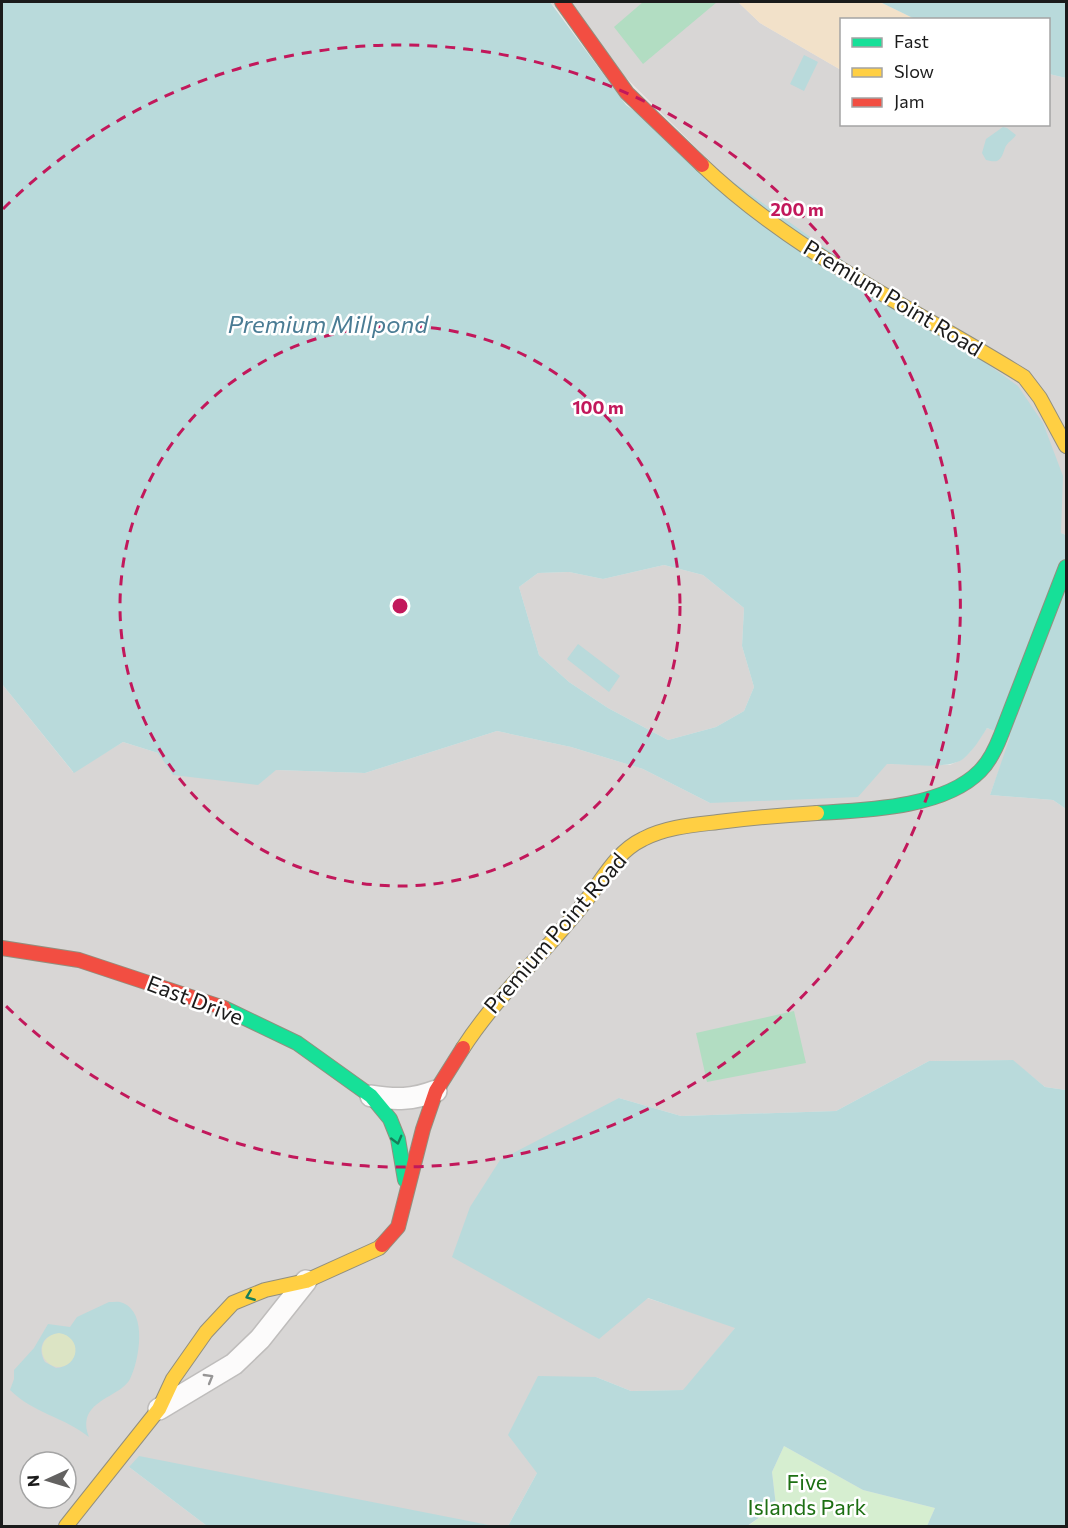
<svg xmlns="http://www.w3.org/2000/svg" width="1068" height="1528" viewBox="0 0 1068 1528" font-family="Commissioner,sans-serif">
<rect width="100%" height="100%" fill="#e9e6e4"/>
<!-- residential -->
<g fill="#d8d6d5" fill-rule="evenodd">
<path d="M 550,2 L 738,2 L 760,23 L 841,70 L 842,124 L 1048,124 L 1049,74 L 1066,78 L 1066,535 L 1061,533 L 806,257 Z"/>
<path d="M 664,565 L 703,575 L 744,608 L 742,646 L 754,687 L 744,711 L 716,727 L 668,740 L 608,708 L 569,682 L 539,655 L 519,587 L 538,573 L 569,572 L 603,579 Z"/>
<path d="M 2,684 L 73,772 L 123,742 L 158,753 L 276,770 L 365,773 L 497,731 L 571,747 L 643,769 L 710,803 L 887,764 L 950,765 L 961,760 L 970,752 L 987,728 L 1011,737 L 990,795 L 1053,800 L 1066,809 L 1066,1090 L 1045,1087 L 1012,1060 L 929,1061 L 836,1111 L 681,1116 L 619,1098 L 647,1298 L 736,1327 L 684,1390 L 631,1391 L 596,1377 L 537,1473 L 508,1526 L 494,1526 L 129,1467 L 207,1526 L 2,1526 ZM 30,1462 L 66,1462 L 66,1498 L 30,1498 Z"/>
</g>
<!-- grass -->
<circle fill="#dce4c4" cx="59" cy="1350" r="17"/>
<!-- sand -->
<path fill="#f2e1c9" d="M 738,2 L 880,2 L 915,19 L 842,20 L 841,70 L 760,23 Z"/>
<!-- park -->
<path fill="#d6eed0" d="M 784,1446 L 863,1490 L 935,1508 L 927,1526 L 748,1526 L 776,1506 L 772,1472 Z"/>
<!-- pitch -->
<g fill="#b2ddc2">
<path d="M 643,2 L 717,2 L 643,64 L 614,27 Z"/>
<path d="M 794,1011 L 806,1063 L 707,1082 L 696,1033 Z"/>
</g>
<!-- water -->
<g fill="#b9dadb" fill-rule="evenodd">
<path d="M 2,2 L 550,2 L 626,105 L 1018,386 L 1043,423 L 1063,476 L 1061,533 L 1066,535 L 1066,809 L 1053,800 L 990,795 L 1010,737 L 987,728 C 980,739 973,751 963,759 C 948,770 907,764 887,764 L 858,797 L 710,803 L 643,769 L 571,747 L 497,731 L 365,773 L 276,770 L 258,785 L 173,775 L 158,753 L 123,742 L 74,773 L 2,684 ZM 664,565 L 703,575 L 744,608 L 742,646 L 754,687 L 744,711 L 716,727 L 668,740 L 608,708 L 569,682 L 539,655 L 519,587 L 538,573 L 569,572 L 603,579 Z"/>
<path d="M 880,2 L 1066,2 L 1066,78 L 1049,74 L 1048,20 L 915,19 Z"/>
<path d="M 804,55 L 818,62 L 804,91 L 790,84 Z"/>
<path d="M 1003,127 L 1007,128 L 1016,135 C 1013,140 1007,142 1005,148 C 1001,159 1000,164 986,160 L 982,153 L 986,139 Z"/>
<path d="M 578,644 L 620,676 L 609,692 L 567,659 Z"/>
<path d="M 1013,1060 L 1045,1087 L 1066,1090 L 1066,1526 L 927,1526 L 935,1508 L 863,1490 L 784,1446 L 772,1472 L 776,1506 L 747,1526 L 508,1526 L 537,1473 L 508,1435 L 538,1376 L 596,1377 L 631,1391 L 683,1390 L 735,1328 L 648,1298 L 599,1339 L 452,1257 L 470,1207 L 500,1160 L 619,1098 L 681,1116 L 836,1111 L 929,1061 Z"/>
<path d="M 109,1302 C 114,1302 119,1301 123,1303 C 148,1313 139,1361 130,1379 C 123,1393 96,1398 88,1415 C 85,1422 86,1430 89,1437 C 64,1417 33,1413 10,1390 L 14,1379 L 14,1370 L 34,1348 L 48,1324 L 70,1327 L 77,1317 ZM 59,1333 C 83,1337 80,1367 56,1368 L 45,1362 C 37,1348 43,1335 59,1333 Z"/>
<path d="M 139,1456 L 494,1526 L 207,1526 L 129,1467 Z"/>
</g>
<g fill="none" stroke-linecap="round" stroke-linejoin="round">
<!-- street casing -->
<g stroke="#bfbdbc" stroke-width="24">
<g id="street">
<path d="M 371,1096 C 396,1100 412,1100 436,1091"/>
<path d="M 159,1409 L 234,1364 L 260,1339 L 306,1281"/>
</g>
</g>
<!-- fast casing -->
<g stroke="#928f7e" stroke-width="16">
<g id="fast">
<path d="M 817,813 C 866,810 944,808 980,771 C 990,761 996,748 1001,735 L 1066,567"/>
<path d="M 224,1008 L 297,1043 L 371,1096 L 390,1119 L 398,1139 L 405,1180"/>
</g>
</g>
<!-- slow casing -->
<g stroke="#928f7e" stroke-width="16">
<g id="slow">
<path d="M 702,165 C 795,254 915,309 1024,377 L 1040,398 L 1066,446"/>
<path d="M 463,1048 C 498,994 546,952 585,902 C 603,879 616,852 643,839 C 666,827 693,825 718,822 C 751,818 784,815 817,813"/>
<path d="M 66,1526 L 159,1409 L 173,1379 L 206,1332 L 233,1303 L 265,1290 L 306,1281 L 379,1248 L 382,1245"/>
</g>
</g>
<!-- jam casing -->
<g stroke="#928f7e" stroke-width="16">
<g id="jam">
<path d="M 562,2 L 627,93 L 702,165"/>
<path d="M 2,948 L 79,960 L 224,1008"/>
<path d="M 382,1245 L 398,1227 L 423,1129 L 436,1091 L 463,1048"/>
</g>
</g>
<!-- street -->
<use href="#street" stroke="#fcfbfb" stroke-width="21"/>
<!-- fast -->
<use href="#fast" stroke="#16e098" stroke-width="14"/>
<!-- slow -->
<use href="#slow" stroke="#ffcf43" stroke-width="14"/>
<!-- jam -->
<use href="#jam" stroke="#f24e42" stroke-width="14"/>
</g>
<!-- one-way arrows -->
<defs><path id="oneway-chevron" d="M-2-3.5L2.5 0L-2 3.5" fill="none" stroke-width="1.6" stroke-linecap="round" stroke-linejoin="round" transform="scale(1.5)"/></defs>
<g stroke="#187e5a">
<use href="#oneway-chevron" transform="translate(397 1140) rotate(75)"/>
<use href="#oneway-chevron" transform="translate(250 1296) rotate(158)"/>
</g>
<use stroke="#979696" href="#oneway-chevron" transform="translate(209 1378) rotate(-30)"/>
<!-- distance rings -->
<g fill="none" stroke="#c2185b" stroke-width="3" stroke-dasharray="10 8">
<circle cx="400" cy="606" r="280"/>
<path d="M3 209A561 561 0 1 1 3 1003"/>
</g>
<g text-anchor="middle" stroke-width="5" stroke-linejoin="round" paint-order="stroke">
<!-- street labels -->
<g font-size="22" fill="#1b1b1b" stroke="#fff">
<text transform="translate(893 298) rotate(31)" y="8">Premium Point Road</text>
<text transform="translate(555 933) rotate(-49)" y="8">Premium Point Road</text>
<text transform="translate(195 1000) rotate(21)" y="8">East Drive</text>
</g>
<!-- park labels -->
<g font-size="22" fill="#1d6f13" stroke="#fff">
<text x="807" y="1490">Five<tspan x="807" dy="25">Islands Park</tspan></text>
</g>
<!-- water labels -->
<g font-size="24" font-style="italic" fill="#4a7c94" stroke="#fff">
<text x="328" y="333">Premium Millpond</text>
</g>
</g>
<circle cx="400" cy="606" r="9" fill="#c2185b" stroke="#fff" stroke-width="3"/>
<g font-size="18" text-anchor="middle" font-weight="bold" fill="#c2185b" stroke="#fff" stroke-width="5" stroke-linejoin="round" paint-order="stroke">
<text x="797" y="216">200 m</text>
<text x="598" y="414">100 m</text>
</g>
<!-- border -->
<rect width="1068" height="1528" fill="none" stroke="#1b1b1b" stroke-width="6"/>
<!-- legend -->
<rect x="840" y="18" width="210" height="108" fill="#ffffff" stroke="#a4a4a4" stroke-width="1.5"/>
<rect x="852" y="38" width="30" height="9" fill="#16e098" stroke="#a4a4a4" stroke-width="1.5"/>
<text x="894" y="48" font-size="18" fill="#1b1b1b">Fast</text>
<rect x="852" y="68" width="30" height="9" fill="#ffcf43" stroke="#a4a4a4" stroke-width="1.5"/>
<text x="894" y="78" font-size="18" fill="#1b1b1b">Slow</text>
<rect x="852" y="98" width="30" height="9" fill="#f24e42" stroke="#a4a4a4" stroke-width="1.5"/>
<text x="894" y="108" font-size="18" fill="#1b1b1b">Jam</text>
<!-- north arrow -->
<g transform="translate(48 1480) rotate(266)"><circle r="28" fill="#ffffff" stroke="#a4a4a4" stroke-width="1.5"/>
<path d="M0-4.5L10 22L0 15L-10 22Z" fill="#636261"/>
<text y="-9" font-size="16" font-weight="bold" text-anchor="middle" fill="#1b1b1b">N</text>
</g>
</svg>
